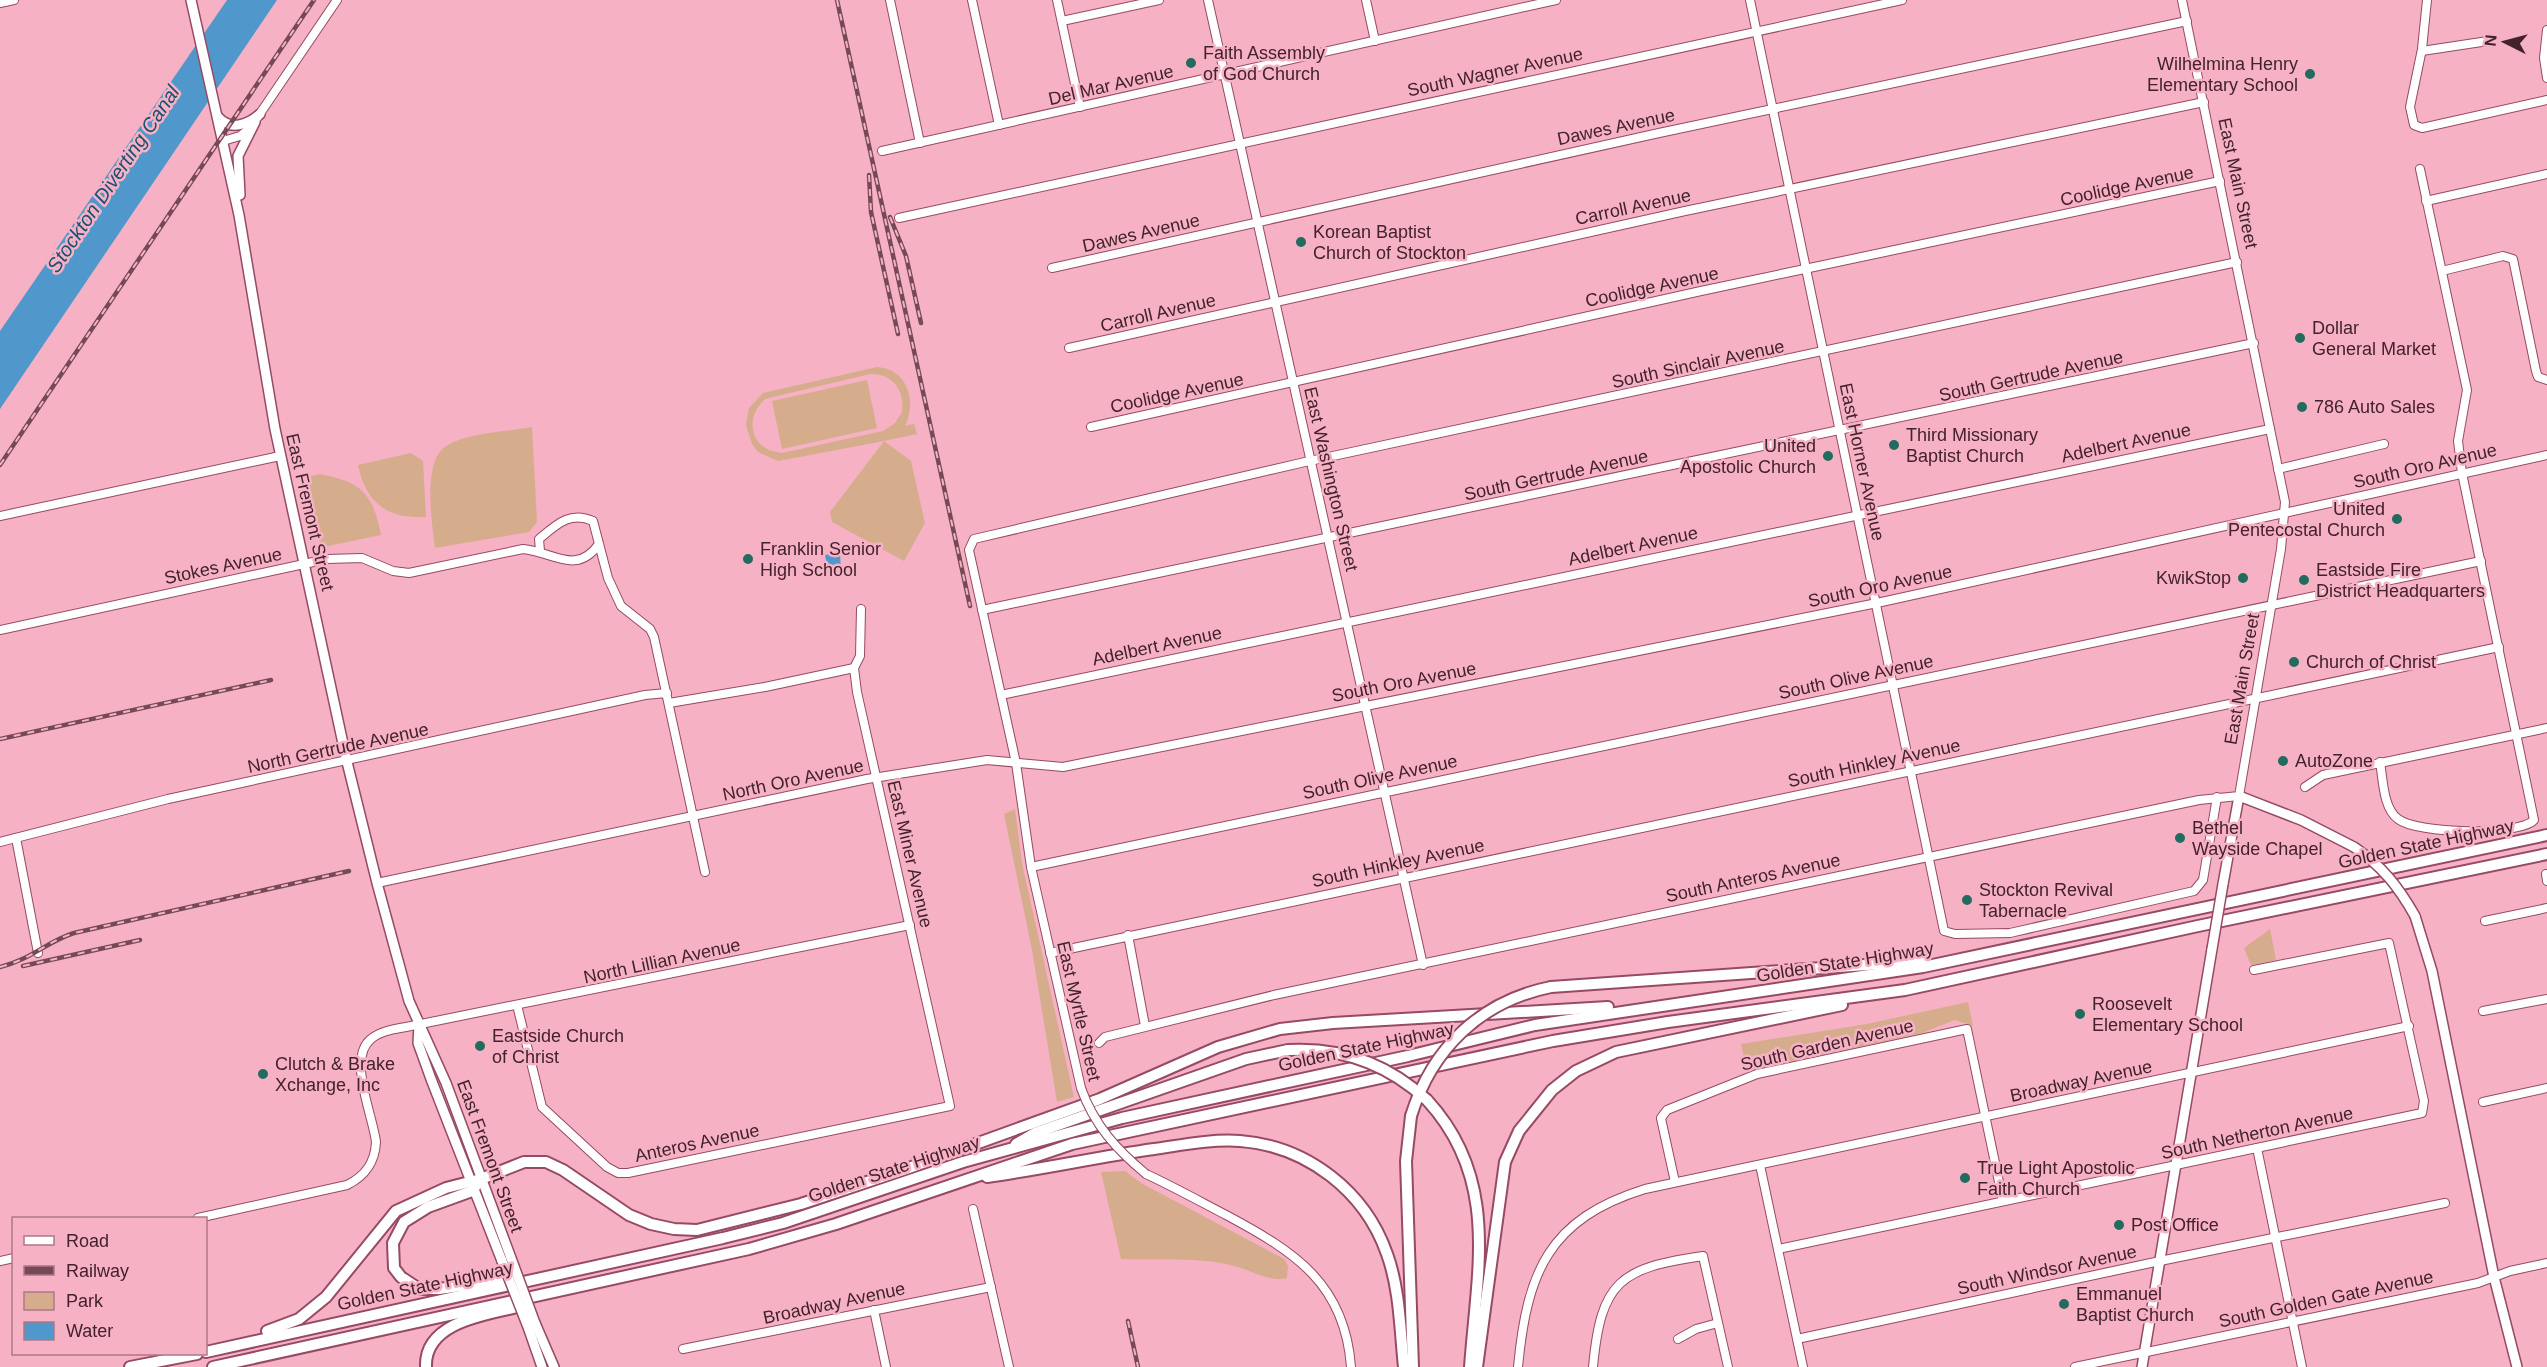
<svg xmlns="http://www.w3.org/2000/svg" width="2547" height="1367" viewBox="0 0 2547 1367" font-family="Helvetica,sans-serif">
<rect width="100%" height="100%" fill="#f6b1c4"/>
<!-- green -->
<g fill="#d5ad8c" fill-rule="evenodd">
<path d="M 877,367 C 908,369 917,402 905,426 L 914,424 L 917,434 L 884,441 L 911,461 L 925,523 L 904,561 L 832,522 L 830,512 L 884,441 L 778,461 L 758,452 L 752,444 L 746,425 L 749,408 L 763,393 ZM 870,374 C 893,373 905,391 902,412 L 895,423 L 883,431 L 782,453 C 751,451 743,419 765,399 Z"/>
<path d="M 867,380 L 877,428 L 782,449 L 772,401 Z"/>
<path d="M 532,427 L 537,522 L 529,532 L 435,548 C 432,524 422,461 446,446 C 469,432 506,432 532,427 Z"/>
<path d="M 411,453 L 423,461 L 426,517 C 387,519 366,503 358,465 Z"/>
<path d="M 320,474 C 362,482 373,494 381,535 L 328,546 L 319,541 L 306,477 Z"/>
<path d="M 1015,809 L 1022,863 L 1074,1097 L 1057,1102 L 1032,950 L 1004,814 Z"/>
<path d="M 2270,929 L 2276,960 L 2251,965 L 2244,948 Z"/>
<path d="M 1968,1002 L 1973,1026 L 1955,1020 L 1922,1033 L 1747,1071 L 1741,1044 L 1867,1024 Z"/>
<path d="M 1125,1171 L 1141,1183 L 1284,1259 L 1288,1266 L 1287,1278 C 1270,1282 1254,1272 1238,1267 C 1202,1256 1158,1261 1121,1259 L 1101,1172 Z"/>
</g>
<!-- water -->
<g fill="#5098cb">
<path d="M 227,0 L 277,0 L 0,409 L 0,331 Z"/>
<path d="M 840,552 L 841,574 L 829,577 L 825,555 Z"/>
</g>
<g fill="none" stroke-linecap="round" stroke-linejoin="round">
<!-- minor casing -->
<g stroke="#964a63" stroke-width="10">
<g id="minor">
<path d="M 890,0 L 920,143"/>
<path d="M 972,0 L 999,125"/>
<path d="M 1057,0 L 1080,107"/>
<path d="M 1208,0 L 1423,965"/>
<path d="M 1366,0 L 1375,41"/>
<path d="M 1750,0 L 1944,931 L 1955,934 L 2010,933 L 2194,891 L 2203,880 L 2217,797"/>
<path d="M 2427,0 L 2422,49 L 2410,107 L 2414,125 L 2422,128 L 2547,100"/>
<path d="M 0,3 L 14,0"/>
<path d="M 1062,21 L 1159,0"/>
<path d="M 2547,30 L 2544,58 L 2547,78"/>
<path d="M 2422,51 L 2488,41"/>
<path d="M 257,118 L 337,0"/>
<path d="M 223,141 L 240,136 L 250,128"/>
<path d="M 882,151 L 1556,0"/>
<path d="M 2426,201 L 2547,174"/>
<path d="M 899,218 L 1902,0"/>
<path d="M 1052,268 L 1659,133 L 2187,21"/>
<path d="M 2442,271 L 2503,256 L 2513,259 L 2536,371 L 2538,377 L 2547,380"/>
<path d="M 1069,348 L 1685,211 L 2204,102"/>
<path d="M 1091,427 L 1701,291 L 2220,181"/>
<path d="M 2278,469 L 2384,444"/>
<path d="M 0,516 L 280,456"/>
<path d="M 540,551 L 539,539 C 557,524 570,511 593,521 L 608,578 L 621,606 L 650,629 L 654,637 L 705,872"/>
<path d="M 982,610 L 2254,343"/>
<path d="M 0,630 L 327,559 L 362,558 L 393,571 L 409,573 L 523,549 C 554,552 576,576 599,544"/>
<path d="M 1001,695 L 2270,429"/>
<path d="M 669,703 L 765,687 L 854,668"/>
<path d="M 2380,762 C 2383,779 2383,808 2398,819 C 2417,834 2519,836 2534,820 L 2462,473 L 2458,441 L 2467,390 L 2420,169"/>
<path d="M 2305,787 L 2323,775 L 2547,728"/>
<path d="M 16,838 L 38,953"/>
<path d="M 0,842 L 168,799 L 645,695 L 667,693"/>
<path d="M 1031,867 L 2481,561"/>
<path d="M 2546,874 L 2547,881"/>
<path d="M 377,883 L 867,779 L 987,760 L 1063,767 L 1877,603 L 2547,455"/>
<path d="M 2485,921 L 2547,908"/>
<path d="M 1128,935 L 1145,1026"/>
<path d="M 1050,953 L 2499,647"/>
<path d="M 517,1005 L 542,1107 L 607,1167 L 618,1173 L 628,1173 L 950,1106 L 857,692 L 854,668 L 860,656 L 861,609"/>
<path d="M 2483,1011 L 2547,999"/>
<path d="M 1099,1043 L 1105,1037 L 1274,995 L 2199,800 L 2239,796 L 2281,549 L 2285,502 L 2182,0"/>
<path d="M 1081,1088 L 1031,867 L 1016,763 L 969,550 L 974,539 L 1305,462 L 2237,262"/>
<path d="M 2483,1102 L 2547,1088"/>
<path d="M 2257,1148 L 2302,1367"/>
<path d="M 1760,1165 L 1803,1367"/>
<path d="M 1146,1174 C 1174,1187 1201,1202 1228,1216 C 1295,1252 1345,1284 1351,1367"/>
<path d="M 1675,1182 L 1662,1123 L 1661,1118 L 1667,1110 L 1757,1074 L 1967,1029 L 2003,1201"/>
<path d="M 973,1209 L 1009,1367"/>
<path d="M 198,1218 L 347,1185 C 365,1176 375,1163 376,1142 C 373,1116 347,1058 371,1039 C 380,1031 395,1029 406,1027 L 910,925"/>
<path d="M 1778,1249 L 2422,1113 L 2424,1101 L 2389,943 L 2254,970"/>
<path d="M 0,1261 L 14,1258"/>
<path d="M 874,1310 L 886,1367"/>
<path d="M 1678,1339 L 1696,1329 L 1718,1323"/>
<path d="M 1797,1339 L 2160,1261 L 2445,1203"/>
<path d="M 683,1349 L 991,1287"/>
<path d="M 1518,1367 C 1527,1273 1548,1219 1645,1189 L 2409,1026"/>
<path d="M 1593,1367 C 1601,1281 1620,1268 1703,1256 L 1728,1367"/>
<path d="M 2075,1367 L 2478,1283 L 2510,1271 L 2547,1263"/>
</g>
</g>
<!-- major casing -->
<g stroke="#964a63" stroke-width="12">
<g id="major">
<path d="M 191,0 L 239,215 L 275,429 L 347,762 L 377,883 L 409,1001 L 446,1083 L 511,1258"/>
<path d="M 218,117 C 230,131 248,125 260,114"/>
<path d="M 240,195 L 238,156 L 255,122"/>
<path d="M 2223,884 L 2239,796 L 2301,820 L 2354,847"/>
<path d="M 2415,916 L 2432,971 L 2494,1277 L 2517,1367"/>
<path d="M 419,1025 L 418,1043 L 431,1079 L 502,1261"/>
<path d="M 535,1323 L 554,1367"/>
<path d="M 528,1327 L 542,1367"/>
<path d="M 2142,1367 L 2212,949"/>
</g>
</g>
<!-- highway casing -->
<g stroke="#964a63" stroke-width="14">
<g id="highway">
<path d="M 1551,987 L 1923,961"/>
<path d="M 1427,1100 C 1500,1179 1477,1270 1470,1367"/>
<path d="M 1411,1116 L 1406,1161 L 1413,1367"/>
<path d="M 1016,1144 L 1035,1133 L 1246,1059 L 1288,1050"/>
<path d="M 987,1177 C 1043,1169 1098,1157 1154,1149 C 1182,1145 1211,1139 1240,1141 C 1307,1146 1365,1191 1387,1254 C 1400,1290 1400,1330 1404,1367"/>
<path d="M 481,1179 L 472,1191 L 428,1207 L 404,1222 L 393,1243 L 394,1268 L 401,1277 L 419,1289 L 439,1289 L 502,1280"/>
<path d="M 267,1331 L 299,1319 L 326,1297 L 396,1211 L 446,1188 L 481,1179 L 524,1162 L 546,1162 L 563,1170 L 629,1215 L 651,1224 L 674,1229 L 697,1230 L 801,1204 L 906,1169 L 1100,1099 L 1218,1047 L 1280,1029 L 1333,1023 L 1608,1007"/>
<path d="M 206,1352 L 723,1238 L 783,1223 L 963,1162 L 1122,1118 L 1408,1056 L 1535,1025 L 1923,967 L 2547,835"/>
<path d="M 130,1367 L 197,1354"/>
<path d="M 213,1367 L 749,1249 L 836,1224 L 1072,1144 L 1553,1041 L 1668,1022 L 1905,990 L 2198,926 L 2547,854"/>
<path d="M 426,1367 C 424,1321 489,1314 522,1306"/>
<path d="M 1477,1367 L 1505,1162 L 1519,1131 L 1552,1090 L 1576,1071 L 1616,1052 L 1842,1005"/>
</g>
</g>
<!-- minor -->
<use href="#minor" stroke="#fff" stroke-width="8"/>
<!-- major -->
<use href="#major" stroke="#fff" stroke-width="9"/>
<!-- highway -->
<use href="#highway" stroke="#fff" stroke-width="10"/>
<!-- rail casing -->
<g stroke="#754a56" stroke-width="4.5">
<g id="rail">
<path d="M 837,0 L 970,606"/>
<path d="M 869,175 L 871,212 L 898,334"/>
<path d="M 890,217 L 906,256 L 921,323"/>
<path d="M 0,465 L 314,0"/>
<path d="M 0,739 L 271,680"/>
<path d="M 23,966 L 140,940"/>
<path d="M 0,967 C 32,959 46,942 74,933 L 349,871"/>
<path d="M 1128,1321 L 1138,1367"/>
</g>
</g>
<!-- rail -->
<use href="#rail" stroke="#f6b1c4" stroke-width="2" stroke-dasharray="7" stroke-linecap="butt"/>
<!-- minor-bridge casing -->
<g stroke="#964a63" stroke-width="10" stroke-linecap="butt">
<path id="minor-bridge" d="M 1081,1088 C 1094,1125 1117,1150 1146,1174"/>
</g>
<!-- major-bridge casing -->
<g stroke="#964a63" stroke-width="12" stroke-linecap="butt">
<g id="major-bridge">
<path d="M 2354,847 C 2382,866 2398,886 2415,916"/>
<path d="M 2212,949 L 2223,884"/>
<path d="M 511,1258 L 535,1323"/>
<path d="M 502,1261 L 528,1327"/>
</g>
</g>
<!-- highway-bridge casing -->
<g stroke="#964a63" stroke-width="14" stroke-linecap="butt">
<g id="highway-bridge">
<path d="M 1288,1050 C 1341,1047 1388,1064 1427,1100"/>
<path d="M 1411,1116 C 1432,1048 1481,1001 1551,987"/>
</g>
</g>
<!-- minor-bridge -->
<use href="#minor-bridge" stroke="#fff" stroke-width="8"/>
<!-- major-bridge -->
<use href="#major-bridge" stroke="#fff" stroke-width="9"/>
<!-- highway-bridge -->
<use href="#highway-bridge" stroke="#fff" stroke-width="10"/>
</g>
<!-- markers -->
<g fill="#236a5f" stroke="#f6b1c4" stroke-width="2">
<circle cx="1191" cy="63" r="6"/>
<circle cx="2310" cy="74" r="6"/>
<circle cx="1301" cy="242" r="6"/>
<circle cx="2300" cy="338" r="6"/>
<circle cx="2302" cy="407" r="6"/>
<circle cx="1894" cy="445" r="6"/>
<circle cx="1828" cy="456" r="6"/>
<circle cx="2397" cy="519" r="6"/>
<circle cx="748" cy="559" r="6"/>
<circle cx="2243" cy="578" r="6"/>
<circle cx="2304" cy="580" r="6"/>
<circle cx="2294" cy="662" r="6"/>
<circle cx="2283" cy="761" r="6"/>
<circle cx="2180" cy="838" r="6"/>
<circle cx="1967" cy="900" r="6"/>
<circle cx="2080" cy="1014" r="6"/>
<circle cx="480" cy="1046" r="6"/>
<circle cx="263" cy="1074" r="6"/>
<circle cx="1965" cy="1178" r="6"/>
<circle cx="2119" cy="1225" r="6"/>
<circle cx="2064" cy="1304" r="6"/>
</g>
<g text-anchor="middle" stroke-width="5" stroke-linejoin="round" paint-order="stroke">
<!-- poi labels -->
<g font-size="18" fill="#43222c" stroke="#f6b1c4" text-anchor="start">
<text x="1203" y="59">Faith Assembly<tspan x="1203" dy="21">of God Church</tspan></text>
<text x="2298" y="70" text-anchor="end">Wilhelmina Henry<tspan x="2298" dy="21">Elementary School</tspan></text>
<text x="1313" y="238">Korean Baptist<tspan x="1313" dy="21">Church of Stockton</tspan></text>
<text x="2312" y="334">Dollar<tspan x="2312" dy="21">General Market</tspan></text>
<text x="2314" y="413">786 Auto Sales</text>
<text x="1906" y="441">Third Missionary<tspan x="1906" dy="21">Baptist Church</tspan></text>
<text x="1816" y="452" text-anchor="end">United<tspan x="1816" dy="21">Apostolic Church</tspan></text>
<text x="2385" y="515" text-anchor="end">United<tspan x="2385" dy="21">Pentecostal Church</tspan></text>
<text x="760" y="555">Franklin Senior<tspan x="760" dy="21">High School</tspan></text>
<text x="2316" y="576">Eastside Fire<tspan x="2316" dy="21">District Headquarters</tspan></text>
<text x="2231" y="584" text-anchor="end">KwikStop</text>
<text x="2306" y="668">Church of Christ</text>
<text x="2295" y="767">AutoZone</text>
<text x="2192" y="834">Bethel<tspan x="2192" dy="21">Wayside Chapel</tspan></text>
<text x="1979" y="896">Stockton Revival<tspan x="1979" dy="21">Tabernacle</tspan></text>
<text x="2092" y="1010">Roosevelt<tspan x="2092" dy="21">Elementary School</tspan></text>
<text x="492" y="1042">Eastside Church<tspan x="492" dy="21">of Christ</tspan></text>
<text x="275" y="1070">Clutch &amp; Brake<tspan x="275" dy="21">Xchange, Inc</tspan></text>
<text x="1977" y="1174">True Light Apostolic<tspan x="1977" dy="21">Faith Church</tspan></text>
<text x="2131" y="1231">Post Office</text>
<text x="2076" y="1300">Emmanuel<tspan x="2076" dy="21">Baptist Church</tspan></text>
</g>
<!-- street labels -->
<g font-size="18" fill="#43222c" stroke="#f6b1c4">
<text transform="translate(1495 72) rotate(-12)" y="6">South Wagner Avenue</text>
<text transform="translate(1111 85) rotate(-13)" y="6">Del Mar Avenue</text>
<text transform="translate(1616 127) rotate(-12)" y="6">Dawes Avenue</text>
<text transform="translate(2238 183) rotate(78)" y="6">East Main Street</text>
<text transform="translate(2127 186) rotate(-12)" y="6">Coolidge Avenue</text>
<text transform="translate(1633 207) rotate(-12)" y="6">Carroll Avenue</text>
<text transform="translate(1141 233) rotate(-13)" y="6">Dawes Avenue</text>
<text transform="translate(1652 287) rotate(-12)" y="6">Coolidge Avenue</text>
<text transform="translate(1158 313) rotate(-13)" y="6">Carroll Avenue</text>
<text transform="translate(1698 364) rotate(-12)" y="6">South Sinclair Avenue</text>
<text transform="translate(2031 376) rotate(-12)" y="6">South Gertrude Avenue</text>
<text transform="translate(1177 393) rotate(-12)" y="6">Coolidge Avenue</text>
<text transform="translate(2126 443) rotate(-12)" y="6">Adelbert Avenue</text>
<text transform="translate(1862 462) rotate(78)" y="6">East Horner Avenue</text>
<text transform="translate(2425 466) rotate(-13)" y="6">South Oro Avenue</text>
<text transform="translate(1556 475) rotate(-12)" y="6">South Gertrude Avenue</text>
<text transform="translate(1331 479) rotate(77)" y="6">East Washington Street</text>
<text transform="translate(310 512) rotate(77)" y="6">East Fremont Street</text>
<text transform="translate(1633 546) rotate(-12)" y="6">Adelbert Avenue</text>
<text transform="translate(223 566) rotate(-12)" y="6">Stokes Avenue</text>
<text transform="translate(1880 586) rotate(-12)" y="6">South Oro Avenue</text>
<text transform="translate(1157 646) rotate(-12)" y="6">Adelbert Avenue</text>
<text transform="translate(1856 677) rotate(-12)" y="6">South Olive Avenue</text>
<text transform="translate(2242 679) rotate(-80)" y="6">East Main Street</text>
<text transform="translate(1404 682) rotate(-11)" y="6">South Oro Avenue</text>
<text transform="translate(338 748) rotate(-12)" y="6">North Gertrude Avenue</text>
<text transform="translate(1874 763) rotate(-12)" y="6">South Hinkley Avenue</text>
<text transform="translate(1380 777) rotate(-12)" y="6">South Olive Avenue</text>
<text transform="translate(793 780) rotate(-12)" y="6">North Oro Avenue</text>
<text transform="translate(2426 844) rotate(-12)" y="6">Golden State Highway</text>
<text transform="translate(910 854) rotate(77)" y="6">East Miner Avenue</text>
<text transform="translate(1398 863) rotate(-12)" y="6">South Hinkley Avenue</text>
<text transform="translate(1753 878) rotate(-12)" y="6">South Anteros Avenue</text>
<text transform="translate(662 961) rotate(-12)" y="6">North Lillian Avenue</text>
<text transform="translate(1845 962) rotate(-9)" y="6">Golden State Highway</text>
<text transform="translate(1079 1011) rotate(77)" y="6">East Myrtle Street</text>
<text transform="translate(1827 1045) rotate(-13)" y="6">South Garden Avenue</text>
<text transform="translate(1366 1047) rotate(-12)" y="6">Golden State Highway</text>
<text transform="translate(2081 1081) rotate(-12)" y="6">Broadway Avenue</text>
<text transform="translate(2257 1133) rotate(-12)" y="6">South Netherton Avenue</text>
<text transform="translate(697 1143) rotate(-12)" y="6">Anteros Avenue</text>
<text transform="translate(490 1156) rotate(70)" y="6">East Fremont Street</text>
<text transform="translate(894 1169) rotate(-18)" y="6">Golden State Highway</text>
<text transform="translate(2047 1270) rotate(-12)" y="6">South Windsor Avenue</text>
<text transform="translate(425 1286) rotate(-12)" y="6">Golden State Highway</text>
<text transform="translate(2326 1299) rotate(-12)" y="6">South Golden Gate Avenue</text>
<text transform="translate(834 1303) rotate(-12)" y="6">Broadway Avenue</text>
</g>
<!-- water labels -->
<g font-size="20" font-style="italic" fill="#1a5173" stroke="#f6b1c4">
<text transform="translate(113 179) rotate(-56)" y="7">Stockton Diverting Canal</text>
</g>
</g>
<!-- legend -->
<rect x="12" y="1217" width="195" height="138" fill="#f6b1c4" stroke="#ae7887" stroke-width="1.5"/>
<rect x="24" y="1236" width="30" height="9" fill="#ffffff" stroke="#ae7887" stroke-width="1.5"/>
<text x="66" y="1247" font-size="18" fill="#43222c">Road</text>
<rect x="24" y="1266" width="30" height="9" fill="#754a56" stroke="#ae7887" stroke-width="1.5"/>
<text x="66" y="1277" font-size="18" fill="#43222c">Railway</text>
<rect x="24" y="1292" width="30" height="18" fill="#d5ad8c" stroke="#ae7887" stroke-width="1.5"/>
<text x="66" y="1307" font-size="18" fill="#43222c">Park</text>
<rect x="24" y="1322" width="30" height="18" fill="#5098cb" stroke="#ae7887" stroke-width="1.5"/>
<text x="66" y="1337" font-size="18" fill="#43222c">Water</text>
<!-- north arrow -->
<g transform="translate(2505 42) rotate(276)" stroke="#f6b1c4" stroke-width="4.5" paint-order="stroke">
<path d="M0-4.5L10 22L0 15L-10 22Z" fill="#43222c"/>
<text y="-9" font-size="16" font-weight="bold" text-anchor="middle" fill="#43222c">N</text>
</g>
</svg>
